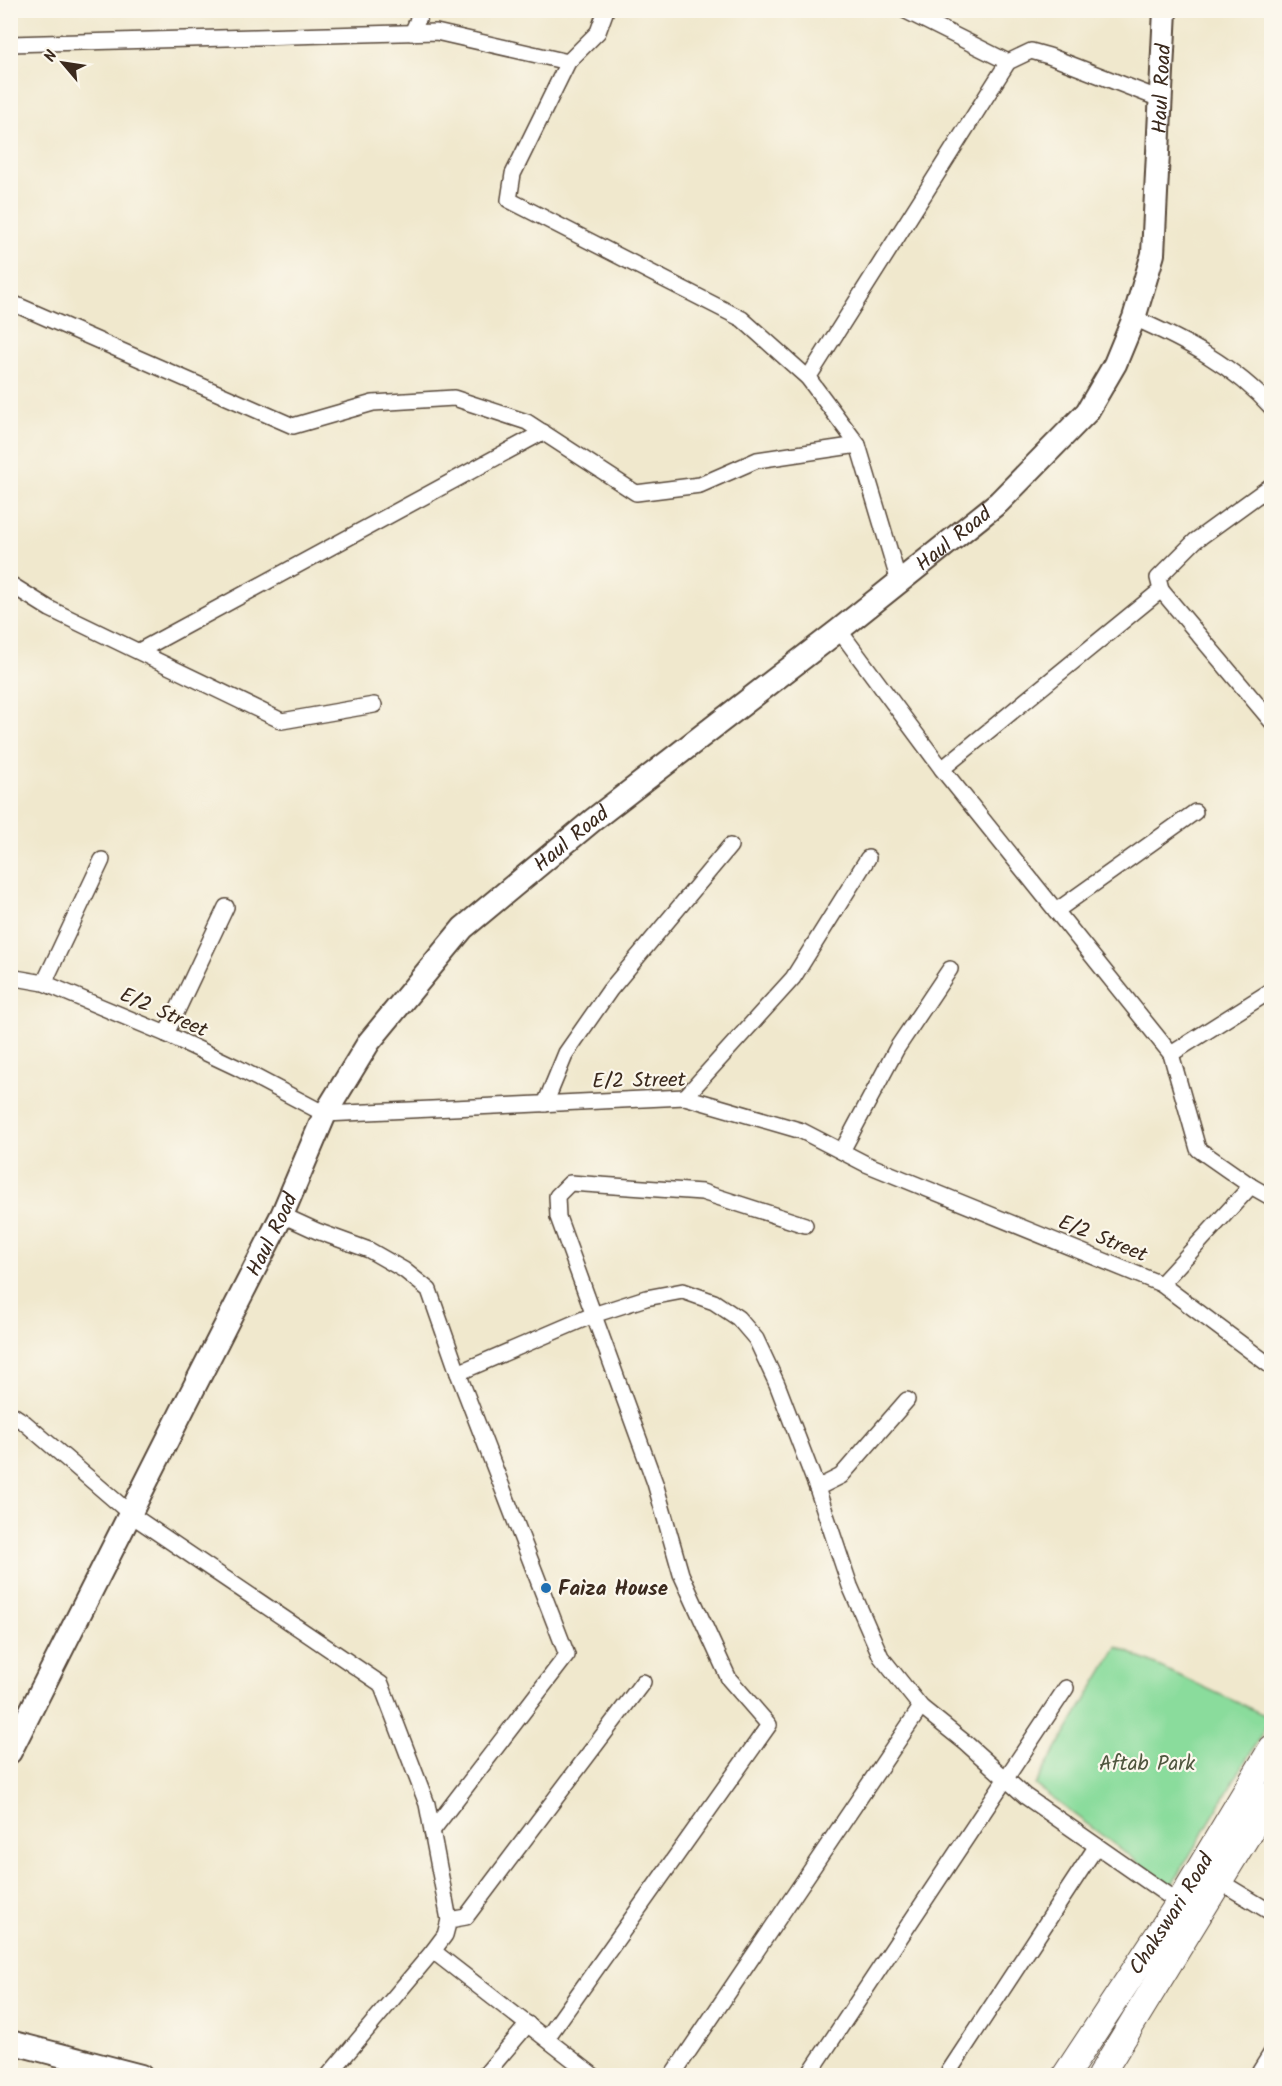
<svg xmlns="http://www.w3.org/2000/svg" width="1282" height="2086" viewBox="0 0 1282 2086" font-family="Kalam,sans-serif">
<rect width="100%" height="100%" fill="#fbf7ec"/>
<filter id="ink" filterUnits="userSpaceOnUse"><feTurbulence type="fractalNoise" baseFrequency=".0167" numOctaves="2"/><feDisplacementMap in="SourceGraphic" scale="12" xChannelSelector="R" yChannelSelector="G"/><feConvolveMatrix kernelMatrix="1 2 1 2 8 2 1 2 1" color-interpolation-filters="sRGB"/></filter>
<filter id="wash" filterUnits="userSpaceOnUse"><feTurbulence type="fractalNoise" baseFrequency=".008" numOctaves="4" result="noise"/><feDisplacementMap in="SourceGraphic" scale="24" xChannelSelector="R" yChannelSelector="G"/><feGaussianBlur stdDeviation="1.35" result="paint"/><feColorMatrix in="noise" values="0 0 0 0 0 0 0 0 0 0 0 0 0 0 0 0 0 1.4 0 .05"/><feComposite in="paint" operator="in"/></filter>
<g filter="url(#wash)">
<rect width="100%" height="100%" fill="#f0e8cd"/>
<!-- green -->
<path fill="#8adc9c" stroke="#62835d" stroke-width="1.5" d="M 1117,1647 L 1271,1718 L 1171,1887 L 1035,1785 Z"/>
</g>
<g filter="url(#ink)">
<g fill="none" stroke-linecap="round" stroke-linejoin="round">
<!-- street casing -->
<g stroke="#564638" stroke-width="18">
<g id="street">
<path d="M 606,10 L 598,32 L 568,62 L 513,174 L 509,200 L 742,319 L 808,378 L 858,445 L 899,582"/>
<path d="M 904,10 L 1008,62"/>
<path d="M 412,33 L 422,10"/>
<path d="M 10,44 L 436,32 L 568,62"/>
<path d="M 10,302 L 293,426 L 373,403 L 454,398 L 527,422 L 636,493 L 700,485 L 757,460 L 858,445"/>
<path d="M 1134,318 C 1184,340 1235,366 1272,408"/>
<path d="M 808,378 L 1008,62 L 1031,51 L 1049,56 L 1160,99"/>
<path d="M 10,584 L 50,609 L 282,721 L 374,705"/>
<path d="M 1161,590 L 1272,722"/>
<path d="M 839,630 L 942,769 L 1171,1054 L 1198,1149 L 1251,1186 L 1272,1198"/>
<path d="M 139,651 L 543,432"/>
<path d="M 942,769 L 1161,590 L 1158,578 L 1195,541 L 1272,485"/>
<path d="M 1056,911 L 1195,812"/>
<path d="M 10,977 L 44,983 L 166,1034 L 238,1068 L 325,1114 L 685,1097 L 802,1131 L 866,1164 L 1161,1284 L 1272,1367"/>
<path d="M 44,983 L 102,860"/>
<path d="M 166,1034 L 226,907"/>
<path d="M 1171,1054 L 1272,990"/>
<path d="M 685,1097 L 793,978 L 868,858"/>
<path d="M 545,1104 L 566,1053 L 610,990 L 730,846"/>
<path d="M 842,1151 L 897,1048 L 950,969"/>
<path d="M 282,1215 L 317,1231 L 369,1250 L 404,1270 L 429,1290 L 458,1373 L 567,1655 L 432,1831"/>
<path d="M 1161,1284 L 1251,1186"/>
<path d="M 458,1373 L 593,1315 L 646,1298 L 683,1291 L 714,1302 L 738,1318 L 756,1339 L 777,1384 L 817,1488 L 850,1586 L 881,1657 L 921,1707 L 967,1744 L 1025,1796 L 1179,1903"/>
<path d="M 10,1413 L 25,1423 L 133,1516 L 381,1684 L 427,1804 L 449,1920 L 445,1935 L 433,1951 L 328,2076"/>
<path d="M 817,1488 L 841,1476 L 907,1400"/>
<path d="M 1219,1881 L 1272,1913"/>
<path d="M 449,1920 L 466,1917 L 643,1682"/>
<path d="M 433,1951 L 594,2076"/>
<path d="M 547,2038 L 769,1725 L 729,1679 L 681,1574 L 655,1483 L 558,1217 L 557,1196 L 570,1183 L 702,1192 L 805,1225"/>
<path d="M 484,2076 L 528,2024"/>
<path d="M 672,2076 L 921,1707"/>
<path d="M 808,2076 L 1066,1688"/>
<path d="M 946,2076 L 1096,1847"/>
<path d="M 1257,2076 L 1272,2052"/>
</g>
</g>
<!-- secondary casing -->
<g stroke="#564638" stroke-width="26">
<g id="secondary">
<path id="s1" d="M 10,1752 L 184,1407 L 282,1215 L 325,1114 L 369,1042 L 463,928 L 593,820 L 839,630 L 999,502 L 1087,412 L 1115,364 L 1134,318 L 1153,254 L 1165,10"/>
<path d="M 10,2042 L 141,2076"/>
</g>
</g>
<!-- primary casing -->
<g stroke="#564638" stroke-width="28">
<g id="primary">
<path id="s2" d="M 1065,2076 L 1179,1903 L 1272,1748"/>
<path d="M 1100,2076 L 1272,1795"/>
</g>
</g>
<!-- street -->
<use href="#street" stroke="#fff" stroke-width="15"/>
<!-- secondary -->
<use href="#secondary" stroke="#fff" stroke-width="22"/>
<!-- primary -->
<use href="#primary" stroke="#fff" stroke-width="26"/>
</g>
</g>
<!-- markers -->
<circle fill="#1f6fb2" stroke="#fbf7ec" stroke-width="2" cx="546" cy="1588" r="6"/>
<g text-anchor="middle" stroke-width="4.5" stroke-linejoin="round" paint-order="stroke">
<!-- street labels -->
<g font-size="21" fill="#3b2a1e" stroke="#fbf7ec">
<text dy="7" stroke="none"><textPath href="#s1" startOffset="2092">Haul Road</textPath></text>
<text dy="7" stroke="none"><textPath href="#s1" startOffset="1570">Haul Road</textPath></text>
<text dy="7" stroke="none"><textPath href="#s1" startOffset="1084">Haul Road</textPath></text>
<text transform="translate(164 1012) rotate(24)" y="7">E/2 Street</text>
<text transform="translate(639 1080) rotate(-1)" y="7">E/2 Street</text>
<text dy="7" stroke="none"><textPath href="#s1" startOffset="580">Haul Road</textPath></text>
<text transform="translate(1103 1238) rotate(22)" y="7">E/2 Street</text>
<text dy="7" stroke="none"><textPath href="#s2" startOffset="194">Chakswari Road</textPath></text>
</g>
<!-- poi labels -->
<g font-size="21" font-weight="bold" fill="#3b2a1e" stroke="#fbf7ec" text-anchor="start">
<text x="558" y="1595">Faiza House</text>
</g>
<!-- park labels -->
<g font-size="21" fill="#4f563e" stroke="#fbf7ec">
<text x="1147" y="1770">Aftab Park</text>
</g>
</g>
<!-- margin -->
<rect width="1282" height="2086" fill="none" stroke="#fbf7ec" stroke-width="36"/>
<!-- north arrow -->
<g transform="translate(63 63) rotate(299)" stroke="#fbf7ec" stroke-width="4.5" paint-order="stroke">
<path d="M0-4.5L10 22L0 15L-10 22Z" fill="#3b2a1e"/>
<text y="-9" font-size="16" font-weight="bold" text-anchor="middle" fill="#3b2a1e">N</text>
</g>
</svg>
